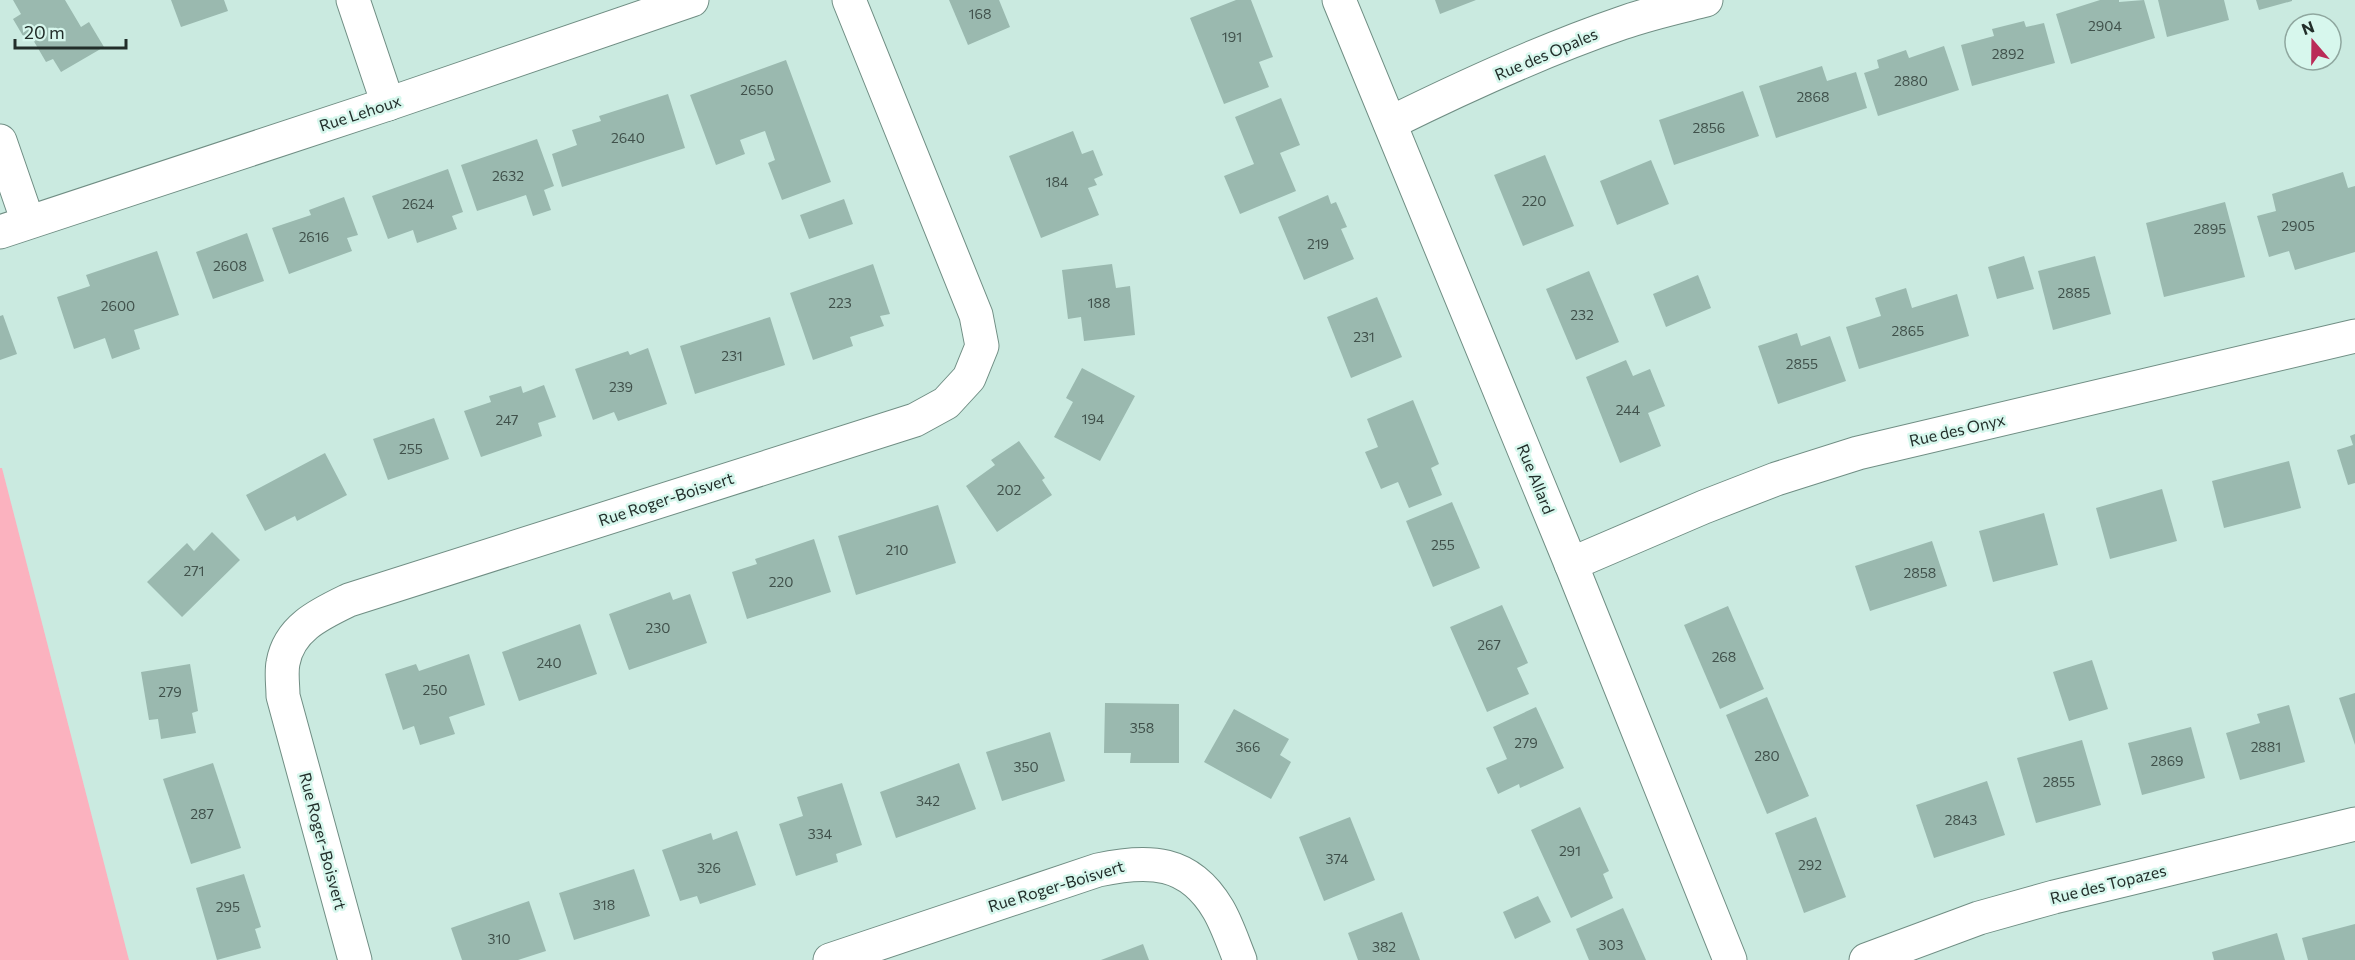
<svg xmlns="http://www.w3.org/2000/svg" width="2355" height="960" viewBox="0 0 2355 960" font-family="Commissioner,sans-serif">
<rect width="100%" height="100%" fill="#caeae0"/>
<!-- green -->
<path fill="#fbb2bf" d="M 0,468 L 2,468 L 129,960 L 0,960 Z"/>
<!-- building -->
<g fill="#9ab9af">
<path d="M 13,0 L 65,0 L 81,27 L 89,22 L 104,47 L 61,72 L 53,59 L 46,62 L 32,38 L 26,41 L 13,19 L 21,14 Z"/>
<path d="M 171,0 L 224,0 L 228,11 L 181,27 Z"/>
<path d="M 949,0 L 999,0 L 1010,27 L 968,45 Z"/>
<path d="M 1236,0 L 1251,0 L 1273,57 L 1259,62 L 1269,87 L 1224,104 L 1190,18 Z"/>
<path d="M 1435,0 L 1476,0 L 1440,14 Z"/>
<path d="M 2100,0 L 2119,0 L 2119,2 L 2144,0 L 2155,38 L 2071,64 L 2056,14 Z"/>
<path d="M 2158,0 L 2224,0 L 2229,20 L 2167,37 Z"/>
<path d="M 2256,0 L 2292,0 L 2292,1 L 2259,10 Z"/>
<path d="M 2024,21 L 2026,27 L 2044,23 L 2055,63 L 1972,86 L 1961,45 L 1994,36 L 1992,29 Z"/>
<path d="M 1944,46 L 1959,90 L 1878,116 L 1864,73 L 1879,68 L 1877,60 L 1906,50 L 1909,58 Z"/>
<path d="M 786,60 L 831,182 L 782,200 L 768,163 L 775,160 L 765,131 L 740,140 L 745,154 L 716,165 L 690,95 Z"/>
<path d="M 1822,66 L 1827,81 L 1856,72 L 1867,108 L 1776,138 L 1759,86 Z"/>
<path d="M 1743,91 L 1759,136 L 1674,165 L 1659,120 Z"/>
<path d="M 668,94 L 685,148 L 562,187 L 552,154 L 577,145 L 572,130 L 601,121 L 599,116 Z"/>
<path d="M 1281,98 L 1300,145 L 1280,153 L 1296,191 L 1240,214 L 1224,176 L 1254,164 L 1235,117 Z"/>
<path d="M 1073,131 L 1082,154 L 1093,150 L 1103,175 L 1094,179 L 1097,185 L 1088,188 L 1099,215 L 1041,238 L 1009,156 Z"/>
<path d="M 537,139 L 554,186 L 544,190 L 551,210 L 533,216 L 526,195 L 477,211 L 461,165 Z"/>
<path d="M 1545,155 L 1574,226 L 1523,246 L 1494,175 Z"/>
<path d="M 1651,160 L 1669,204 L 1617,225 L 1600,181 Z"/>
<path d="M 448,169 L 463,212 L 452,216 L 457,229 L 417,243 L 413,230 L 388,239 L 372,196 Z"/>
<path d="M 2343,172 L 2348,188 L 2355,186 L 2355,252 L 2295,270 L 2289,251 L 2269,257 L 2257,216 L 2276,211 L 2272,194 Z"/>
<path d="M 1328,195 L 1331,204 L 1336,202 L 1347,227 L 1341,229 L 1354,259 L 1304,280 L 1278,217 Z"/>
<path d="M 344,197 L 358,235 L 347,238 L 352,251 L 289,274 L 272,228 L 311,215 L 309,210 Z"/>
<path d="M 844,199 L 853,224 L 809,239 L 800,215 Z"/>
<path d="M 2225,202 L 2245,277 L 2164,297 L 2146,223 Z"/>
<path d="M 247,233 L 264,281 L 213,299 L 196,252 Z"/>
<path d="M 157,251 L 179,315 L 134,330 L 140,349 L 112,359 L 105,338 L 74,349 L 57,297 L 90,286 L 86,275 Z"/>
<path d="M 2024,256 L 2034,289 L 1997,299 L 1988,267 Z"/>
<path d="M 2095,256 L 2111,314 L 2053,330 L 2038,271 Z"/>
<path d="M 873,264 L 890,314 L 880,316 L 884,326 L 850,337 L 853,346 L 813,360 L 790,293 Z"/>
<path d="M 1112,264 L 1116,288 L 1130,286 L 1135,335 L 1084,341 L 1081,317 L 1068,319 L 1062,270 Z"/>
<path d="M 1589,271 L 1619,342 L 1576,360 L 1546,289 Z"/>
<path d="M 1698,275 L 1711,308 L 1666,327 L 1653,294 Z"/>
<path d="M 1906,288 L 1912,308 L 1957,294 L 1969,336 L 1859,369 L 1846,327 L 1881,316 L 1875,298 Z"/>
<path d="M 1377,297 L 1402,357 L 1351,378 L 1327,317 Z"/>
<path d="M 3,315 L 17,354 L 0,360 L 0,316 Z"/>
<path d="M 770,317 L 785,365 L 695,394 L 680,346 Z"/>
<path d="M 1797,333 L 1801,346 L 1830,336 L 1846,381 L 1778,404 L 1758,346 Z"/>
<path d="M 648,348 L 667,404 L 618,421 L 614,412 L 593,420 L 575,369 L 628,351 L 630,355 Z"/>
<path d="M 1626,360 L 1633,376 L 1650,369 L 1665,406 L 1648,413 L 1661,446 L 1620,463 L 1586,377 Z"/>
<path d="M 1082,368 L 1135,396 L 1100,461 L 1054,437 L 1073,402 L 1066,398 Z"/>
<path d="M 544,385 L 556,417 L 538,423 L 542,436 L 481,457 L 464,411 L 491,402 L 489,396 L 521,386 L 523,393 Z"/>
<path d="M 1413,400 L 1439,464 L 1431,468 L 1442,495 L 1409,508 L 1398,482 L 1381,489 L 1365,452 L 1378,447 L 1367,419 Z"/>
<path d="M 434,418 L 449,459 L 388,480 L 373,439 Z"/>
<path d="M 2355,434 L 2355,483 L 2348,485 L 2337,450 L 2353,445 L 2350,436 Z"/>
<path d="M 1019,441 L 1045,478 L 1042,480 L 1052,495 L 997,532 L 966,486 L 995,465 L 991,460 Z"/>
<path d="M 325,453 L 347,495 L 297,521 L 295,516 L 265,531 L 246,495 Z"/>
<path d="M 2289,461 L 2301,508 L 2224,528 L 2212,481 Z"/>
<path d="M 2162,489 L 2177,541 L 2110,559 L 2096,508 Z"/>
<path d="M 1452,502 L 1480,568 L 1433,587 L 1406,521 Z"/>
<path d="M 938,505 L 956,563 L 856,595 L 838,536 Z"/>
<path d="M 2044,513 L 2058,565 L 1993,582 L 1979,531 Z"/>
<path d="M 212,532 L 240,560 L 182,617 L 147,582 L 187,543 L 194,551 Z"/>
<path d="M 814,539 L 831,592 L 747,619 L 732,572 L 757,564 L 755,559 Z"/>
<path d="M 1932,541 L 1947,586 L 1870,611 L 1855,566 Z"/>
<path d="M 670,592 L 673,600 L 690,594 L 707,643 L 629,670 L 609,614 Z"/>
<path d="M 1502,605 L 1528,663 L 1517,668 L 1529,694 L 1487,712 L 1450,627 Z"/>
<path d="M 1728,606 L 1764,689 L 1720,709 L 1684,625 Z"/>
<path d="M 580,624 L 597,674 L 519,701 L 502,652 Z"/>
<path d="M 469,654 L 485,705 L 449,717 L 455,734 L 420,745 L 414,726 L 403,730 L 385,674 L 416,664 L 419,671 Z"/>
<path d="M 2092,660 L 2108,709 L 2069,721 L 2053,672 Z"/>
<path d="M 190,664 L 198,711 L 192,713 L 196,733 L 161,739 L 158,719 L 149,720 L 141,672 Z"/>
<path d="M 2355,693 L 2355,745 L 2339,698 Z"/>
<path d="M 1767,697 L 1809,796 L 1767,814 L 1726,715 Z"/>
<path d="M 1105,703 L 1179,704 L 1179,763 L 1130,763 L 1131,753 L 1104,753 Z"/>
<path d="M 2289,705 L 2305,762 L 2240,780 L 2226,733 L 2260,723 L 2257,714 Z"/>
<path d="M 1536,707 L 1564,768 L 1520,788 L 1519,784 L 1498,794 L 1486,768 L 1507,759 L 1493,727 Z"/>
<path d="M 1234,709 L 1289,739 L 1280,755 L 1291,762 L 1271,799 L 1204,762 Z"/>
<path d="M 2191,727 L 2205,778 L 2142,795 L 2128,743 Z"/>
<path d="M 1050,732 L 1065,781 L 1002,801 L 986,752 Z"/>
<path d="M 2082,740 L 2101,805 L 2036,823 L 2017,758 Z"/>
<path d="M 213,763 L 241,848 L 191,864 L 163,779 Z"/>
<path d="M 959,763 L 976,809 L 896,838 L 880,792 Z"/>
<path d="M 1987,781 L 2005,835 L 1934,858 L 1916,805 Z"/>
<path d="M 842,783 L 862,845 L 836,854 L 838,862 L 796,876 L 779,824 L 803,816 L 797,797 Z"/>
<path d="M 1580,807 L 1609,871 L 1603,874 L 1613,898 L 1571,918 L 1531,830 Z"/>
<path d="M 1350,817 L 1375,880 L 1324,901 L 1299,837 Z"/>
<path d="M 1816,817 L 1846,897 L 1804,913 L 1775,833 Z"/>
<path d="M 737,831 L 756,885 L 700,904 L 697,896 L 680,901 L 662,850 L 711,833 L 713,840 Z"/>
<path d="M 634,869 L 650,916 L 574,940 L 559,893 Z"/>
<path d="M 244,874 L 261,927 L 255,929 L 261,948 L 217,960 L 196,888 Z"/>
<path d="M 1538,896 L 1551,922 L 1515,939 L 1503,912 Z"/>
<path d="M 529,901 L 546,951 L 518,960 L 462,960 L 451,928 Z"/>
<path d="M 1623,908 L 1646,960 L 1589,960 L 1576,929 Z"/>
<path d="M 1402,912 L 1420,960 L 1358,960 L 1348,933 Z"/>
<path d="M 2355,924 L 2355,960 L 2308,960 L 2302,938 Z"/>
<path d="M 2277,933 L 2285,960 L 2214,960 L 2212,952 Z"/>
<path d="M 1143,944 L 1149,960 L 1101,960 Z"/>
</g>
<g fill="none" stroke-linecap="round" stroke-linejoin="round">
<!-- street casing -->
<g stroke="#708e84" stroke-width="35">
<g id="street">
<path d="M 353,0 L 388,104"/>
<path d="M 1339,0 L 1571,564 L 1730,960"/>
<path d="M 1390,123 C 1465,86 1543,50 1622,23 C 1650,13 1678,7 1706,0"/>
<path d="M 0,141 L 28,222"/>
<path d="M 0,232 L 388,104 L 692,0"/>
<path d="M 1571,564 L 1704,507 L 1776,479 L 1858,453 L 2355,336"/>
<path d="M 355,960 L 283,696 C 283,686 281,673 283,663 C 289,628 320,614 349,600 L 915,420 L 946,403 L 969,378 L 982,346 L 976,315 L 849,0"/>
<path d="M 830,960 L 1098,870 C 1149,859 1189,860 1218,909 C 1227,924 1233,943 1240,960"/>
<path d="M 1866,960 L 1979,918 L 2054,897 L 2355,824"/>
</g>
</g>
<!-- street -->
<use href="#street" stroke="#fff" stroke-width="33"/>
</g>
<g text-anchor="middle" stroke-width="5" stroke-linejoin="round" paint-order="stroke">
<!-- number labels -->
<g font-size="14" fill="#40514b">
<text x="980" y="19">168</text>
<text x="2105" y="31">2904</text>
<text x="1232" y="42">191</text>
<text x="2008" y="59">2892</text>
<text x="1911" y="86">2880</text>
<text x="757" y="95">2650</text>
<text x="1813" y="102">2868</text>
<text x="1709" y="133">2856</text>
<text x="628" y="143">2640</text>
<text x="508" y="181">2632</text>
<text x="1057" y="187">184</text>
<text x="1534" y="206">220</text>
<text x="418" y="209">2624</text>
<text x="2298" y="231">2905</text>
<text x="2210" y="234">2895</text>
<text x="314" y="242">2616</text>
<text x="1318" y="249">219</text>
<text x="230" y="271">2608</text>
<text x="2074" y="298">2885</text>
<text x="840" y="308">223</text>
<text x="1099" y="308">188</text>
<text x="118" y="311">2600</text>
<text x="1582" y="320">232</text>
<text x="1908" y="336">2865</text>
<text x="1364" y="342">231</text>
<text x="732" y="361">231</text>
<text x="1802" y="369">2855</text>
<text x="621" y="392">239</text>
<text x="1628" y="415">244</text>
<text x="1093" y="424">194</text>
<text x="507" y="425">247</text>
<text x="411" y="454">255</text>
<text x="1009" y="495">202</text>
<text x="1443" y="550">255</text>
<text x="897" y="555">210</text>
<text x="194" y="576">271</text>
<text x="1920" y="578">2858</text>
<text x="781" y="587">220</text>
<text x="658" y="633">230</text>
<text x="1489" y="650">267</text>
<text x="1724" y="662">268</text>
<text x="549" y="668">240</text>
<text x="435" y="695">250</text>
<text x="170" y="697">279</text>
<text x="1142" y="733">358</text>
<text x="1526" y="748">279</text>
<text x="1248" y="752">366</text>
<text x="2266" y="752">2881</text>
<text x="1767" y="761">280</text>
<text x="2167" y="766">2869</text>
<text x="1026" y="772">350</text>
<text x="2059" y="787">2855</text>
<text x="928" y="806">342</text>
<text x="202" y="819">287</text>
<text x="1961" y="825">2843</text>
<text x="820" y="839">334</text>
<text x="1570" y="856">291</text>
<text x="1337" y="864">374</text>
<text x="1810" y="870">292</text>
<text x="709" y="873">326</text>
<text x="604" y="910">318</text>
<text x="228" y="912">295</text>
<text x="499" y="944">310</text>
<text x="1611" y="950">303</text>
<text x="1384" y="952">382</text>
</g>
<!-- street labels -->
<g font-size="16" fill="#222e2a" stroke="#d7f7ed">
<text transform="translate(1546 54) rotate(-23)" y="6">Rue des Opales</text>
<text transform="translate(360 113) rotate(-18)" y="6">Rue Lehoux</text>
<text transform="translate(1957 430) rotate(-13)" y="6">Rue des Onyx</text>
<text transform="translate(1536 479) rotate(68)" y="6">Rue Allard</text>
<text transform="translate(666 499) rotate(-18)" y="6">Rue Roger-Boisvert</text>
<text transform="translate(323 841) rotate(75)" y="6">Rue Roger-Boisvert</text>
<text transform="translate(2108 884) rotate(-14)" y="6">Rue des Topazes</text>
<text transform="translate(1056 886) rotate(-17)" y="6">Rue Roger-Boisvert</text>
</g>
</g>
<!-- north arrow -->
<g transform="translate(2313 42) rotate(340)"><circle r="28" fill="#d7f7ed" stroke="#8fa79f" stroke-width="1.5"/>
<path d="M0-4.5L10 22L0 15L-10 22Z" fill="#ba2b58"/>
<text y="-9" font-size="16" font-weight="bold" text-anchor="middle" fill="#222e2a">N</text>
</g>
<!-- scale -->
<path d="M15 39v9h111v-9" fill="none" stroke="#222e2a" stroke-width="3"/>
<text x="24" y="39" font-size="18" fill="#222e2a" stroke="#d7f7ed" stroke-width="4.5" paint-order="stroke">20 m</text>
</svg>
